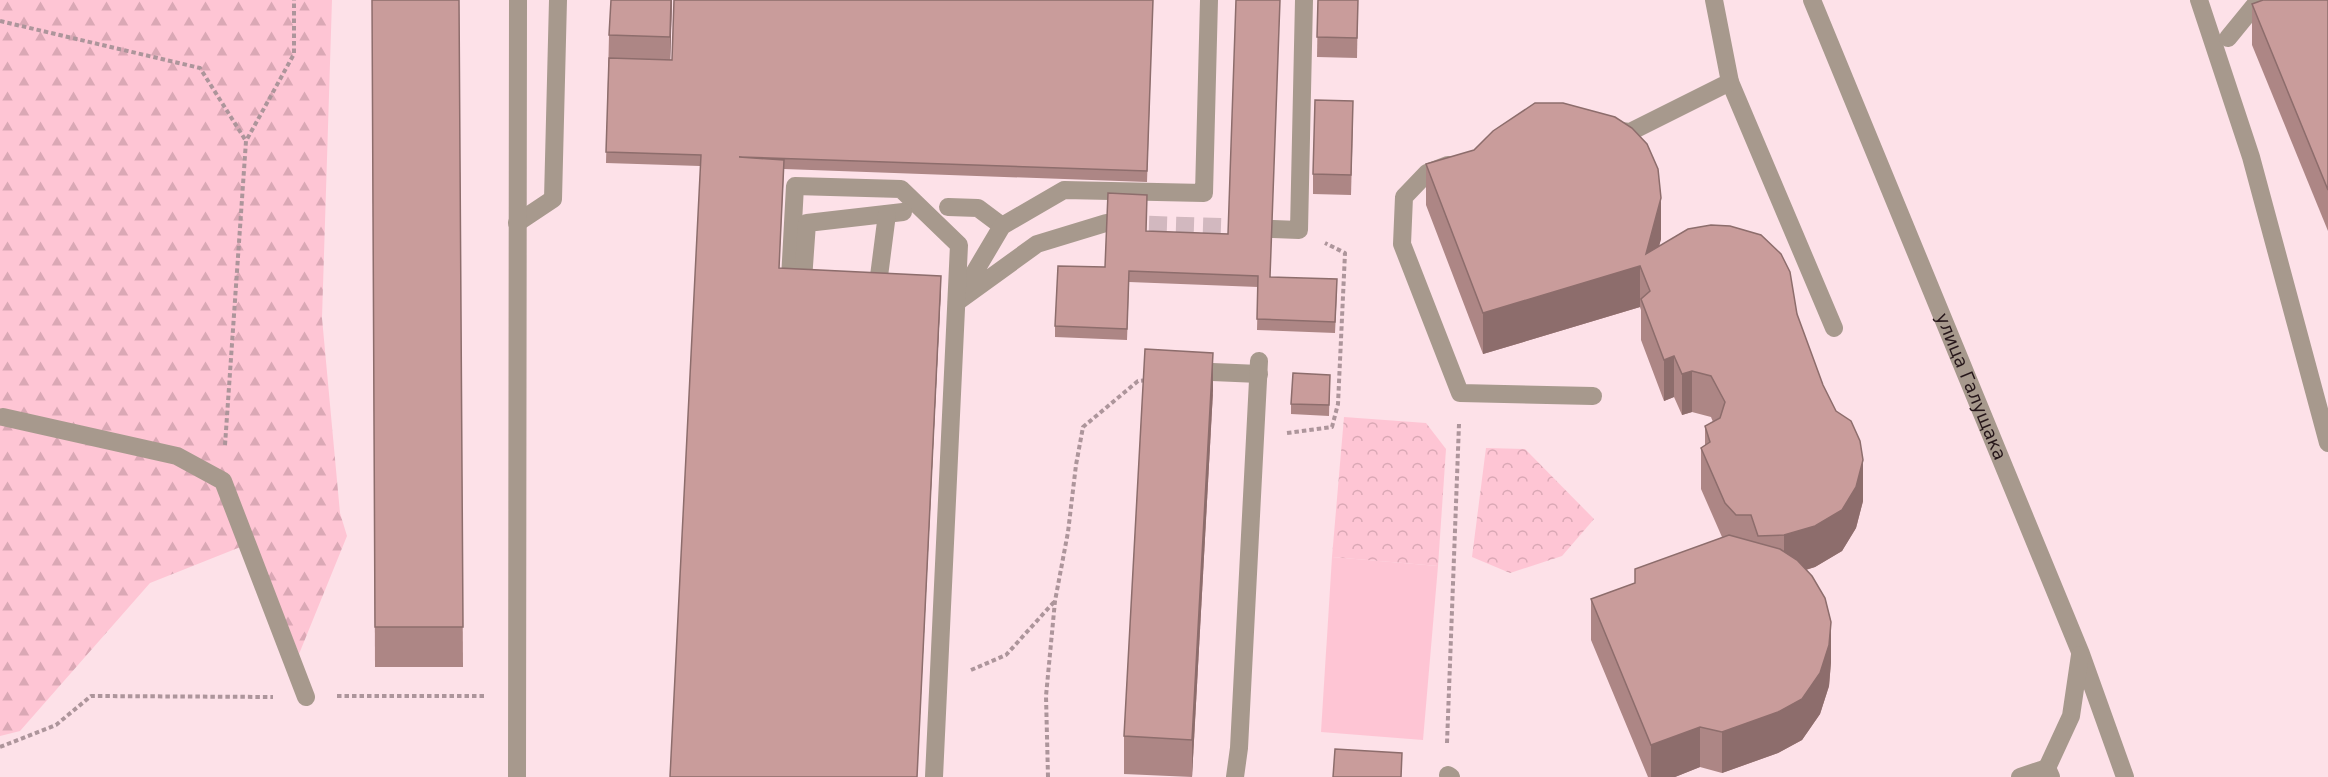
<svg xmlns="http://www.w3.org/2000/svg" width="2328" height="777" viewBox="0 0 2328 777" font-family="'DejaVu Sans',sans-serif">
<defs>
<pattern id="forest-firs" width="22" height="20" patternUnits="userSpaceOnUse" patternTransform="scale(1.5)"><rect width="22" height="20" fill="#fec5d4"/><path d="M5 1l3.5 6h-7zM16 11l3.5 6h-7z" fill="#daa8b5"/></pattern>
<pattern id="park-crowns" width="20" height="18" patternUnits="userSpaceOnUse" patternTransform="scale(1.5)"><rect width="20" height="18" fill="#fec5d4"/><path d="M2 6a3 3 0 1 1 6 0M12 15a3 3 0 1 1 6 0" fill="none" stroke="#daa8b5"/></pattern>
</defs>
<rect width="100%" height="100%" fill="#fde1e8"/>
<!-- grass -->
<path fill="#fec5d4" d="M 1332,557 L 1438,566 L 1423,740 L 1321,732 Z"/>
<!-- forest -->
<path fill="url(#forest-firs)" d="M 0,0 L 332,0 L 322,318 L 340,513 L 347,536 L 299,654 L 253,542 L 150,583 L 20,731 L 0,736 Z"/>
<!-- park -->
<g fill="url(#park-crowns)">
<path d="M 1344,417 L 1426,423 L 1446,449 L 1438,566 L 1332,557 Z"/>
<path d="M 1486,448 L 1525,449 L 1594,519 L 1562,556 L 1510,573 L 1472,557 Z"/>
</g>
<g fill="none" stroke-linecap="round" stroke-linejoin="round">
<!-- minor-tunnel -->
<path stroke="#d2b8bf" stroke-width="18" stroke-dasharray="18 9" stroke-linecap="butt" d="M 1122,224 L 1250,228"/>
<!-- path -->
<g stroke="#ad959b" stroke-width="4" stroke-dasharray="4.5 3" stroke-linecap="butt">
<path d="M 0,21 L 200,68 L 246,141"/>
<path d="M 1287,433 L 1332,427 L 1338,404 L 1345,253 L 1325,243"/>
<path d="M 225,445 L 246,141 L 294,54 L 294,0"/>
<path d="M 971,670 L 1006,655 L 1054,602"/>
<path d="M 337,696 L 486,696"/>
<path d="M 1447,743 L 1459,424"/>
<path d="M 0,747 L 56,725 L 91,696 L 273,697"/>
<path d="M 1048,777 L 1046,696 L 1055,601 L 1068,532 L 1076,465 L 1083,427 L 1138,381 L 1148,380"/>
</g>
<!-- minor -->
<g stroke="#a7998d" stroke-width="18">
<path id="s1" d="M 1812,0 L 2081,654 L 2125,777"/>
<path d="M 2199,0 L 2251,157 L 2328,443"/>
<path d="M 2228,38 L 2259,0"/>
<path d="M 1730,82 L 1834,328"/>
<path d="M 1611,130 L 1630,132 L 1730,82 L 1714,0"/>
<path d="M 1448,165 L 1427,173 L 1404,197 L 1402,244 L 1460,393 L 1593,396"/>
<path d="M 948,207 L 978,208 L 1002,226"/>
<path d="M 517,223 L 553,199 L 558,0"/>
<path d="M 1106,223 L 1037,244 L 957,302 L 1002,226 L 1064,190 L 1204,193 L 1209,0"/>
<path d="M 1273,229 L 1299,230 L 1304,0"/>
<path d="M 790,279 L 795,186 L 901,189 L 959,245 L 934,777"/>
<path d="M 803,280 L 807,223 L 903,212"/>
<path d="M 878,284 L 887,214"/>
<path d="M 1189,371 L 1259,374"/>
<path d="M 3,417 L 177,456 L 223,481 L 306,697"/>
<path d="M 2047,768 L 2071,716 L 2080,655"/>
<path d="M 1448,775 L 1451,777"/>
<path d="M 517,777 L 518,0"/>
<path d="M 1235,777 L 1239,748 L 1259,361"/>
<path d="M 2020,777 L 2047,768 L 2051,777"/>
</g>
</g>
<!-- wall -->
<g fill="#ad8685">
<path d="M 372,0 L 459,0 L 463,667 L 375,667 Z"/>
<path d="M 672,0 L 670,60 L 1153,0 L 1147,182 L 784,169 L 779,268 L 941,287 L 917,777 L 700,166 L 606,163 L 609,35 Z"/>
<path d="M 1318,0 L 1358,0 L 1357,58 L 1317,57 Z"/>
<path d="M 2328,0 L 2328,231 L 2252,45 L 2252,4 Z"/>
<path d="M 1353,121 L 1351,195 L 1313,194 L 1313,174 Z"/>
<path d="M 1426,164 L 1661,239 L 1659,246 L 1797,314 L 1863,501 L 1856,528 L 1842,551 L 1815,567 L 1806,570 L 1831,662 L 1829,686 L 1820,714 L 1802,740 L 1778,753 L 1722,773 L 1700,767 L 1675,777 L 1648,777 L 1591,640 L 1591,599 L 1635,583 L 1722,537 L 1701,489 L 1701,448 L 1705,445 L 1705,426 L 1713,422 L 1711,417 L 1692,412 L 1682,415 L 1674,397 L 1664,401 L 1641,340 L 1641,310 L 1640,307 L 1483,354 L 1426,205 Z"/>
<path d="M 1146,231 L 1228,234 L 1270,277 L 1337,290 L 1335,333 L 1257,330 L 1258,287 L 1129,282 L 1127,340 L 1055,337 L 1055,326 L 1105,267 Z"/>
<path d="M 1330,375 L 1329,416 L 1291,414 L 1291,404 Z"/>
<path d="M 1213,391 L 1192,777 L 1124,774 L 1124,736 Z"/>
</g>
<!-- shaded-wall -->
<g fill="#8d6d6c">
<path d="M 671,0 L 672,0 L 670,70 L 670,37 Z"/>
<path d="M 1661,198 L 1661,239 L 1648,287 L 1646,254 Z"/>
<path d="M 1640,266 L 1640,307 L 1483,354 L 1483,313 Z"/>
<path d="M 941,276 L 941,287 L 917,777 Z"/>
<path d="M 1213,353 L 1213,391 L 1192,777 L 1192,740 Z"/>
<path d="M 1674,356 L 1674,397 L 1664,401 L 1664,360 Z"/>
<path d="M 1692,371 L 1692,412 L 1682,415 L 1682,374 Z"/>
<path d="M 1863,460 L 1863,501 L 1856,528 L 1842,551 L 1815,567 L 1784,576 L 1784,535 Z"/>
<path d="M 1831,622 L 1831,662 L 1829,686 L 1820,714 L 1802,740 L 1778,753 L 1722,773 L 1722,732 Z"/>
<path d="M 1700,727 L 1700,767 L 1675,777 L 1651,777 L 1651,745 Z"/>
</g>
<!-- building -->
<g fill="#c99c9b" stroke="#8d6d6c" stroke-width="1.5">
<path d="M 372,0 L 459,0 L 463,627 L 375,627 Z"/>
<path d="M 611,0 L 671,0 L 670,37 L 609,35 Z"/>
<path d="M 674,0 L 1153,0 L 1147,171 L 739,157 L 784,160 L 779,268 L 941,276 L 917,777 L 670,777 L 701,155 L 606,152 L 609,58 L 672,60 Z"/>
<path d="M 1236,0 L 1280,0 L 1270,277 L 1337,279 L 1335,322 L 1257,319 L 1258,276 L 1129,271 L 1127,329 L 1055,326 L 1058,266 L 1105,267 L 1108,193 L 1147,195 L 1146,231 L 1228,234 Z"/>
<path d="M 1318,0 L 1358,0 L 1357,38 L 1317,37 Z"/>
<path d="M 2263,0 L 2328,0 L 2328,190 L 2252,4 Z"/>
<path d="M 1315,100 L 1353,101 L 1351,175 L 1313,174 Z"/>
<path d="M 1535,103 L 1563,103 L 1615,117 L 1632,128 L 1647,144 L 1658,169 L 1661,198 L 1646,254 L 1688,229 L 1711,225 L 1730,226 L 1761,235 L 1781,254 L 1790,272 L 1797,314 L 1823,385 L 1836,411 L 1851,421 L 1860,441 L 1863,460 L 1856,487 L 1842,510 L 1815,526 L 1784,535 L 1758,536 L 1751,515 L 1736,515 L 1725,503 L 1701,448 L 1710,442 L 1705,426 L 1720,418 L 1725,402 L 1711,376 L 1692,371 L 1682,374 L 1674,356 L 1664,360 L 1641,299 L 1650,291 L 1640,266 L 1483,313 L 1426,164 L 1474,150 L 1493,131 Z"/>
<path d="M 1145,349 L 1213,353 L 1192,740 L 1124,736 Z"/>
<path d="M 1293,373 L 1330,375 L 1329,405 L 1291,404 Z"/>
<path d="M 1729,535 L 1780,549 L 1797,560 L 1812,576 L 1825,598 L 1831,622 L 1829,645 L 1820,673 L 1802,699 L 1778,712 L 1722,732 L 1700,727 L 1651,745 L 1591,599 L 1635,583 L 1635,569 Z"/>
<path d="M 1335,749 L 1402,753 L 1401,777 L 1333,777 Z"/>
</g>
<g text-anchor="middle" stroke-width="5" stroke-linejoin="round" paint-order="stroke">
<!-- street labels -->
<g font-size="18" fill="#26161a" stroke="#fdf3f6">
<text dy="6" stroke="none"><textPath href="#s1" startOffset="418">улица Галущака</textPath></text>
</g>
</g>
</svg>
